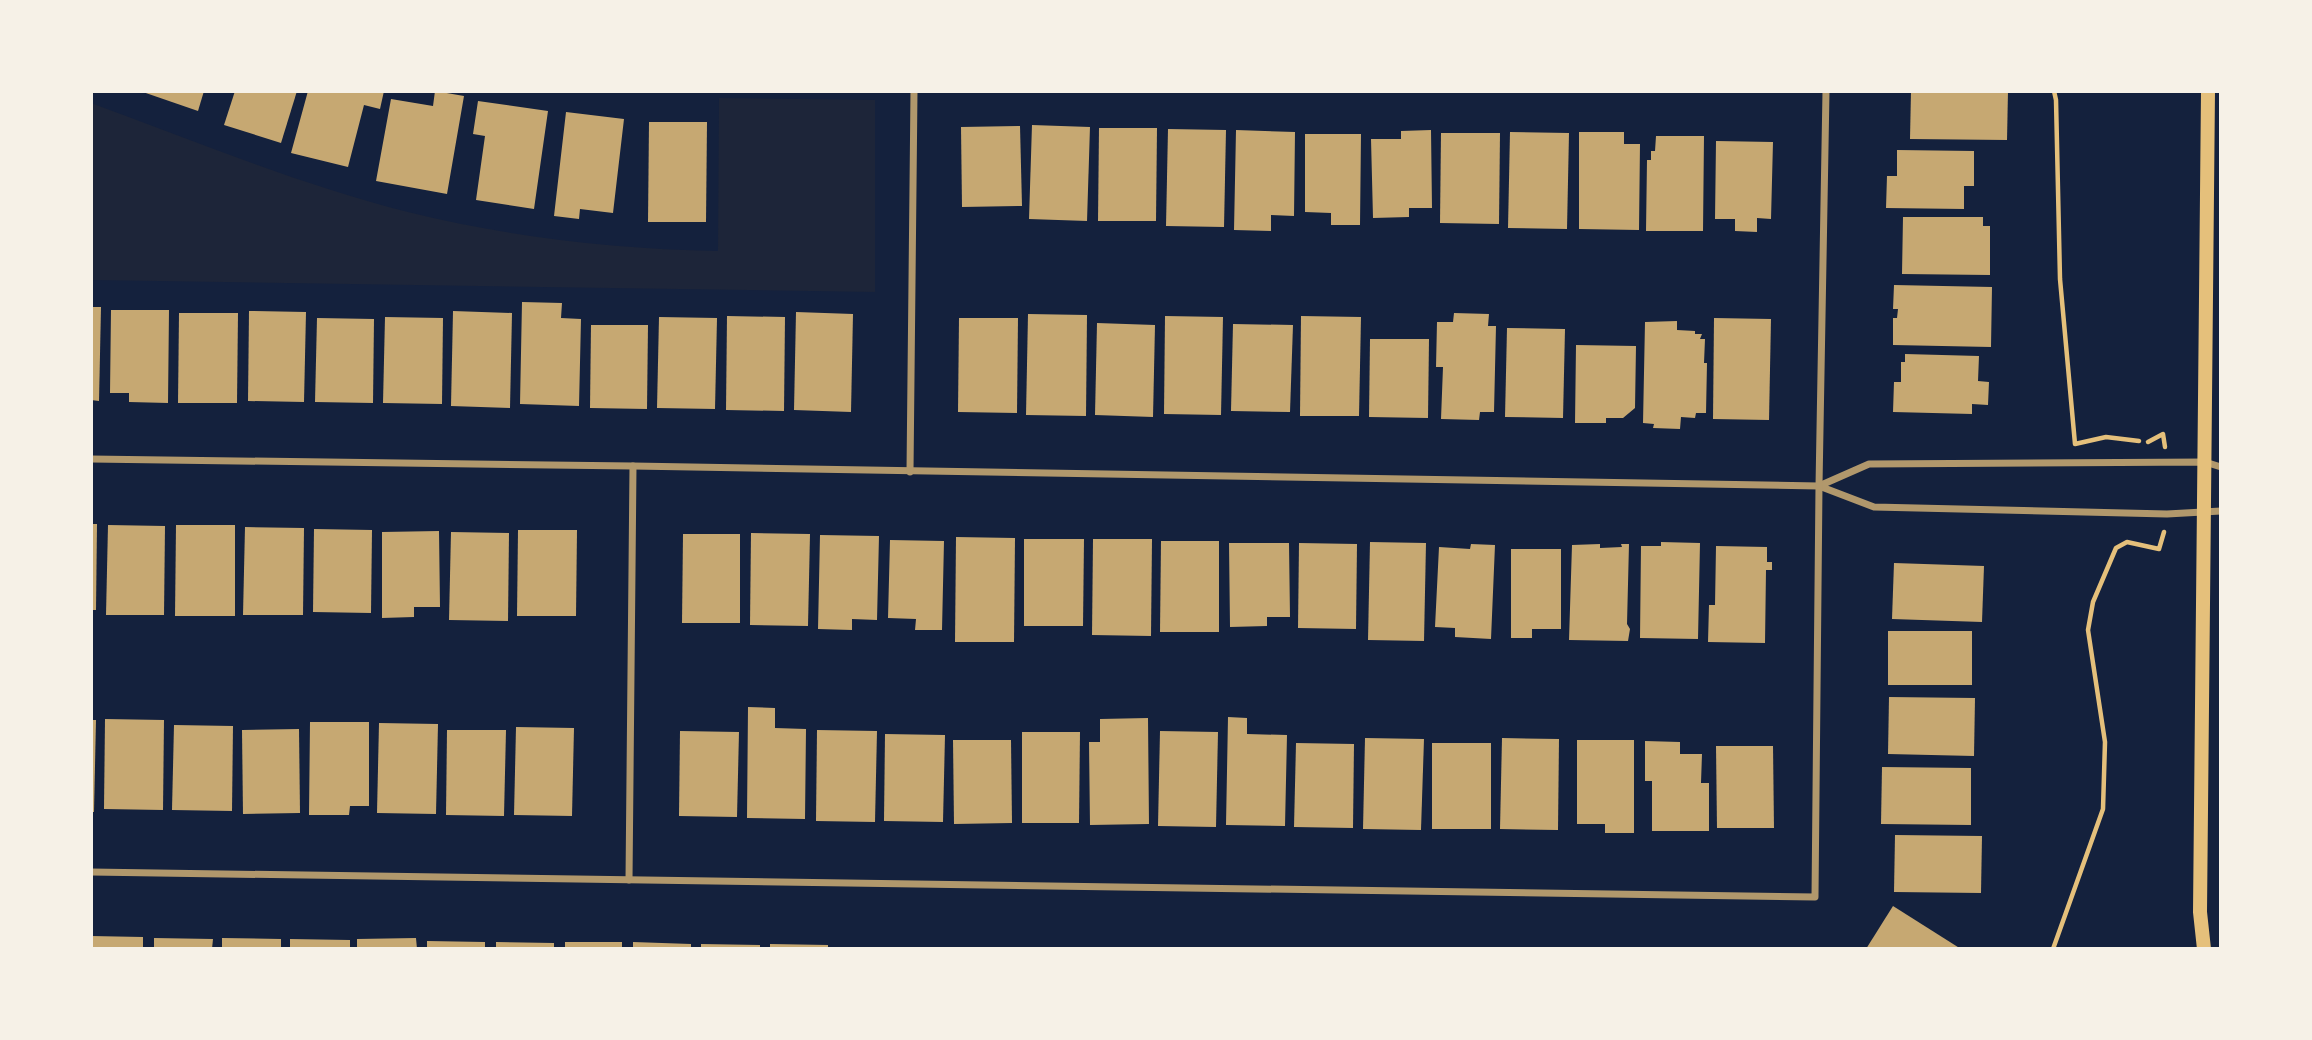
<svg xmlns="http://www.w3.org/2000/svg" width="2312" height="1040" viewBox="0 0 2312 1040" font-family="'Asap Condensed',sans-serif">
<rect width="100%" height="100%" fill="#14213d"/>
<!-- green -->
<path fill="#1d2539" d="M 719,98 L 875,100 L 875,292 L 91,280 L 91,103 C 195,141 300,185 408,212 C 509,237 613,249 718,251 Z"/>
<!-- building -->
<g fill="#c6a872">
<path d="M 140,91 L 204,91 L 198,111 Z"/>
<path d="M 235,91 L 297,91 L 281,143 L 224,125 Z"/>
<path d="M 308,91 L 384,91 L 380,109 L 364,105 L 348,167 L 291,153 Z"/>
<path d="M 435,91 L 464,96 L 447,194 L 376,181 L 391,99 L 433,106 Z"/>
<path d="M 1911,91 L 2008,91 L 2007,140 L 1910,139 Z"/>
<path d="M 478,101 L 548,111 L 534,209 L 476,200 L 485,136 L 473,134 Z"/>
<path d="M 566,112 L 624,119 L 613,213 L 580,209 L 579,219 L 554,216 Z"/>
<path d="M 649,122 L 707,122 L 706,222 L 648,222 Z"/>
<path d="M 1032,125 L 1090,127 L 1087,221 L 1029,219 Z"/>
<path d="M 1020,126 L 1022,206 L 962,207 L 961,127 Z"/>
<path d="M 1099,128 L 1157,128 L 1156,221 L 1098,221 Z"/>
<path d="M 1168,129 L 1226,130 L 1224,227 L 1166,226 Z"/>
<path d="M 1236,130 L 1295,132 L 1294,216 L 1271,215 L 1271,231 L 1234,230 Z"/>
<path d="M 1431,130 L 1432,208 L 1409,208 L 1409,217 L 1373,218 L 1371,139 L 1401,139 L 1401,131 Z"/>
<path d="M 1510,132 L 1569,133 L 1567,229 L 1508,228 Z"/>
<path d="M 1579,132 L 1624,132 L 1624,144 L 1640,144 L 1639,230 L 1579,229 Z"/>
<path d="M 1441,133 L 1500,133 L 1499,224 L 1440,223 Z"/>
<path d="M 1305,134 L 1361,134 L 1360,225 L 1331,225 L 1331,213 L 1305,212 Z"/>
<path d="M 1656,136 L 1704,136 L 1703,231 L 1646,231 L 1647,160 L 1651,160 L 1651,151 L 1655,151 Z"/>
<path d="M 1716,141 L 1773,142 L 1771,219 L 1757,218 L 1757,232 L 1735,231 L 1735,219 L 1715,219 Z"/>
<path d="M 1897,150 L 1974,151 L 1974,186 L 1964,186 L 1964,209 L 1886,208 L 1887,176 L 1897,176 Z"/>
<path d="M 1903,217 L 1983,217 L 1983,226 L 1990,226 L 1990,275 L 1902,274 Z"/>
<path d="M 1894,285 L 1992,287 L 1991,347 L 1893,345 L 1893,318 L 1897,318 L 1898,309 L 1893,309 Z"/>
<path d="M 522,302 L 562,303 L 561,318 L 581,319 L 579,406 L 520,404 Z"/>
<path d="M 91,307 L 101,307 L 99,401 L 91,400 Z"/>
<path d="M 111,310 L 169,310 L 168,403 L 129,402 L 129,393 L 110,393 Z"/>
<path d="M 249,311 L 306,312 L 304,402 L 248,401 Z"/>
<path d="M 453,311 L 512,313 L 510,408 L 451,406 Z"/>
<path d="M 796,312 L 853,314 L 851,412 L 794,410 Z"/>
<path d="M 179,313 L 238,313 L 237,403 L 178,403 Z"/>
<path d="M 1454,313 L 1489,314 L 1488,326 L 1496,326 L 1494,412 L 1480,412 L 1479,420 L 1441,419 L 1443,367 L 1436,367 L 1437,322 L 1453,322 Z"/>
<path d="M 1028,314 L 1087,315 L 1086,416 L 1026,415 Z"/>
<path d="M 727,316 L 785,317 L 784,411 L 726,410 Z"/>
<path d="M 1165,316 L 1223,317 L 1221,415 L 1164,414 Z"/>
<path d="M 1301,316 L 1361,317 L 1359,416 L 1300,416 Z"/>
<path d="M 385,317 L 443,318 L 442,404 L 383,403 Z"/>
<path d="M 659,317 L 717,318 L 715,409 L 657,408 Z"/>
<path d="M 317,318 L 374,319 L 373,403 L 315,402 Z"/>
<path d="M 959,318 L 1018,318 L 1017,413 L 958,412 Z"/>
<path d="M 1714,318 L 1771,319 L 1769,420 L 1713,419 Z"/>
<path d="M 1677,321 L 1677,330 L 1695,331 L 1695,334 L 1702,334 L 1700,339 L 1705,339 L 1704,363 L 1707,363 L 1706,413 L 1696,413 L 1695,418 L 1681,417 L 1680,429 L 1653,428 L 1654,424 L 1643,423 L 1645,322 Z"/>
<path d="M 1097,323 L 1155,325 L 1153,417 L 1095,415 Z"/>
<path d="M 1233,324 L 1293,325 L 1290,412 L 1231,411 Z"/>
<path d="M 591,325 L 648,325 L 647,409 L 590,408 Z"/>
<path d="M 1507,328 L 1565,329 L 1563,418 L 1505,417 Z"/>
<path d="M 1370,339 L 1429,339 L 1428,418 L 1369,417 Z"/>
<path d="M 1576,345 L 1636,346 L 1635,408 L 1623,418 L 1606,418 L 1606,423 L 1575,423 Z"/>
<path d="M 1905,354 L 1979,356 L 1978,381 L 1989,382 L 1988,405 L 1972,404 L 1972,414 L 1893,412 L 1894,382 L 1901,382 L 1901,362 L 1905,362 Z"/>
<path d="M 91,524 L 97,524 L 96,610 L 91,610 Z"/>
<path d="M 108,525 L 165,526 L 164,615 L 106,615 Z"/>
<path d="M 176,525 L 235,525 L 235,616 L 175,616 Z"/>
<path d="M 245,527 L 304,528 L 303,615 L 243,615 Z"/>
<path d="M 314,529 L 372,530 L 371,613 L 313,612 Z"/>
<path d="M 518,530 L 577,530 L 576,616 L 517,616 Z"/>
<path d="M 439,531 L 440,607 L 414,607 L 414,617 L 382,618 L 382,532 Z"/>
<path d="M 451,532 L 509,533 L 508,621 L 449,620 Z"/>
<path d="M 751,533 L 810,534 L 808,626 L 750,625 Z"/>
<path d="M 683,534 L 740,534 L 740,623 L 682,623 Z"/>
<path d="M 820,535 L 879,536 L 877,620 L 852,619 L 852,630 L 818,629 Z"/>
<path d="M 956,537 L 1015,538 L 1014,642 L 955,642 Z"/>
<path d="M 1024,539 L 1084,539 L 1083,626 L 1024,626 Z"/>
<path d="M 1093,539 L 1152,539 L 1151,636 L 1092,635 Z"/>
<path d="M 890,540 L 944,541 L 942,630 L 915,630 L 916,619 L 888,618 Z"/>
<path d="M 1161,541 L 1219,541 L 1219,632 L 1160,632 Z"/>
<path d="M 1370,542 L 1426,543 L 1424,641 L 1368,640 Z"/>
<path d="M 1661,542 L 1700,543 L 1698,639 L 1640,638 L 1641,546 L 1661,546 Z"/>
<path d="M 1229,543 L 1289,543 L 1290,617 L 1267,617 L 1267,626 L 1230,627 Z"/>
<path d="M 1299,543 L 1357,544 L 1356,629 L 1298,628 Z"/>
<path d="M 1471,544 L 1495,545 L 1491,639 L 1455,637 L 1455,628 L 1435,627 L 1439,547 L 1470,549 Z"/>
<path d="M 1600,544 L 1600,548 L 1622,547 L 1621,544 L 1629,544 L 1627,624 L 1630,629 L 1628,641 L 1569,640 L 1572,545 Z"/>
<path d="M 1716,546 L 1767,547 L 1767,562 L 1772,562 L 1772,570 L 1766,570 L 1765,643 L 1708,642 L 1709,605 L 1715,605 Z"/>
<path d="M 1511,549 L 1561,549 L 1561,629 L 1532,629 L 1532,638 L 1511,638 Z"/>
<path d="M 1894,563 L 1984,566 L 1982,622 L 1892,619 Z"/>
<rect x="1888" y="631" width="84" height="54"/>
<path d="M 1889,697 L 1975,698 L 1974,756 L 1888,754 Z"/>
<path d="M 748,707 L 775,708 L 775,728 L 806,729 L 805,819 L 747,818 Z"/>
<path d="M 1228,717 L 1247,718 L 1247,734 L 1287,735 L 1285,826 L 1226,825 Z"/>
<path d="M 1148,718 L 1149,824 L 1090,825 L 1089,742 L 1100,742 L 1100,719 Z"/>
<path d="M 105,719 L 164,720 L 163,810 L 104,809 Z"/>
<path d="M 91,720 L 96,720 L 94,812 L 91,812 Z"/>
<path d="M 310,722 L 369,722 L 369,806 L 350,806 L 349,815 L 309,815 Z"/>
<path d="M 379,723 L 438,724 L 436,814 L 377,813 Z"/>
<path d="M 174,725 L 233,726 L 232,811 L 172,810 Z"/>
<path d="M 516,727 L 574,728 L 572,816 L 514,815 Z"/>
<path d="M 299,729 L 300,813 L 243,814 L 242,730 Z"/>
<path d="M 447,730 L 506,730 L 504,816 L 446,815 Z"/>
<path d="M 817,730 L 877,731 L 875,822 L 816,821 Z"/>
<path d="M 680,731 L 739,732 L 737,817 L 679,816 Z"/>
<path d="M 1160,731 L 1218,732 L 1216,827 L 1158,826 Z"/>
<path d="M 1022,732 L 1080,732 L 1079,823 L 1022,823 Z"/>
<path d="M 885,734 L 945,735 L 943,822 L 884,821 Z"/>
<path d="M 1365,738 L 1424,739 L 1421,830 L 1363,829 Z"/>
<path d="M 1502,738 L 1559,739 L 1558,830 L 1500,829 Z"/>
<path d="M 953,740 L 1011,740 L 1012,823 L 954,824 Z"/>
<path d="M 1577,740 L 1634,740 L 1634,833 L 1605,833 L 1605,824 L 1577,824 Z"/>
<path d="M 1645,741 L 1680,742 L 1680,754 L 1702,754 L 1701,783 L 1709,783 L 1709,831 L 1652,831 L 1652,781 L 1645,781 Z"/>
<path d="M 1296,743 L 1354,744 L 1353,828 L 1294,827 Z"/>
<rect x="1432" y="743" width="59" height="86"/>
<path d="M 1716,746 L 1773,746 L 1774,828 L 1717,828 Z"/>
<path d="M 1882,767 L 1971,768 L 1971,825 L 1881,824 Z"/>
<path d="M 1895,835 L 1982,836 L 1981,893 L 1894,892 Z"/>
<path d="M 1893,906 L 1961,949 L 1866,949 Z"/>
<path d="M 91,936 L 143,937 L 143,949 L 91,949 Z"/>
<path d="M 154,938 L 213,939 L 212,949 L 154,949 Z"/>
<path d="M 222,938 L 281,939 L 281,949 L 222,949 Z"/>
<path d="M 416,938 L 417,949 L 357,949 L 357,939 Z"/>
<path d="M 290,939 L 350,940 L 350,949 L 290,949 Z"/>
<path d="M 427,941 L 485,942 L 485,949 L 427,949 Z"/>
<path d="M 496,942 L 554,943 L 554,949 L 496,949 Z"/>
<rect x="565" y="942" width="57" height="7"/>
<path d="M 633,942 L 691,944 L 691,949 L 633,949 Z"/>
<path d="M 701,944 L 760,945 L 760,949 L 701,949 Z"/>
<path d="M 770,944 L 828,945 L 828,949 L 770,949 Z"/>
</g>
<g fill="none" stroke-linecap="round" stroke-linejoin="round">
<!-- path -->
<g stroke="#e5c07b" stroke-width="4.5">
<path d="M 2054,91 L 2056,100 L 2060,279 L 2075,444 L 2106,437 L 2139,441"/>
<path d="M 2148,442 L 2163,434 L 2165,447"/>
<path d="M 2053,949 L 2103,809 L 2105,742 L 2088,630 L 2093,602 L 2116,548 L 2127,542 L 2159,549 L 2164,532"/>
</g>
<!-- minor -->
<g stroke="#b1986c" stroke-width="7">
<path d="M 91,459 L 633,466 L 1819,486 L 1874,507 L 2167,514 L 2221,511"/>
<path d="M 910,472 L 914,91"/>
<path d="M 1819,486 L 1869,464 L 2205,462 L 2221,467"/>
<path d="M 91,872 L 1815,897 L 1819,486 L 1826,91"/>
<path d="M 629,880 L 633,466"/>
</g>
<!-- secondary -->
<path stroke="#e5c07b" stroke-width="14" d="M 2204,949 L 2200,912 L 2208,91"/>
</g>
<!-- border -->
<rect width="2312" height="1040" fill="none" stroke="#f6f1e7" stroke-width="186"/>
</svg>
